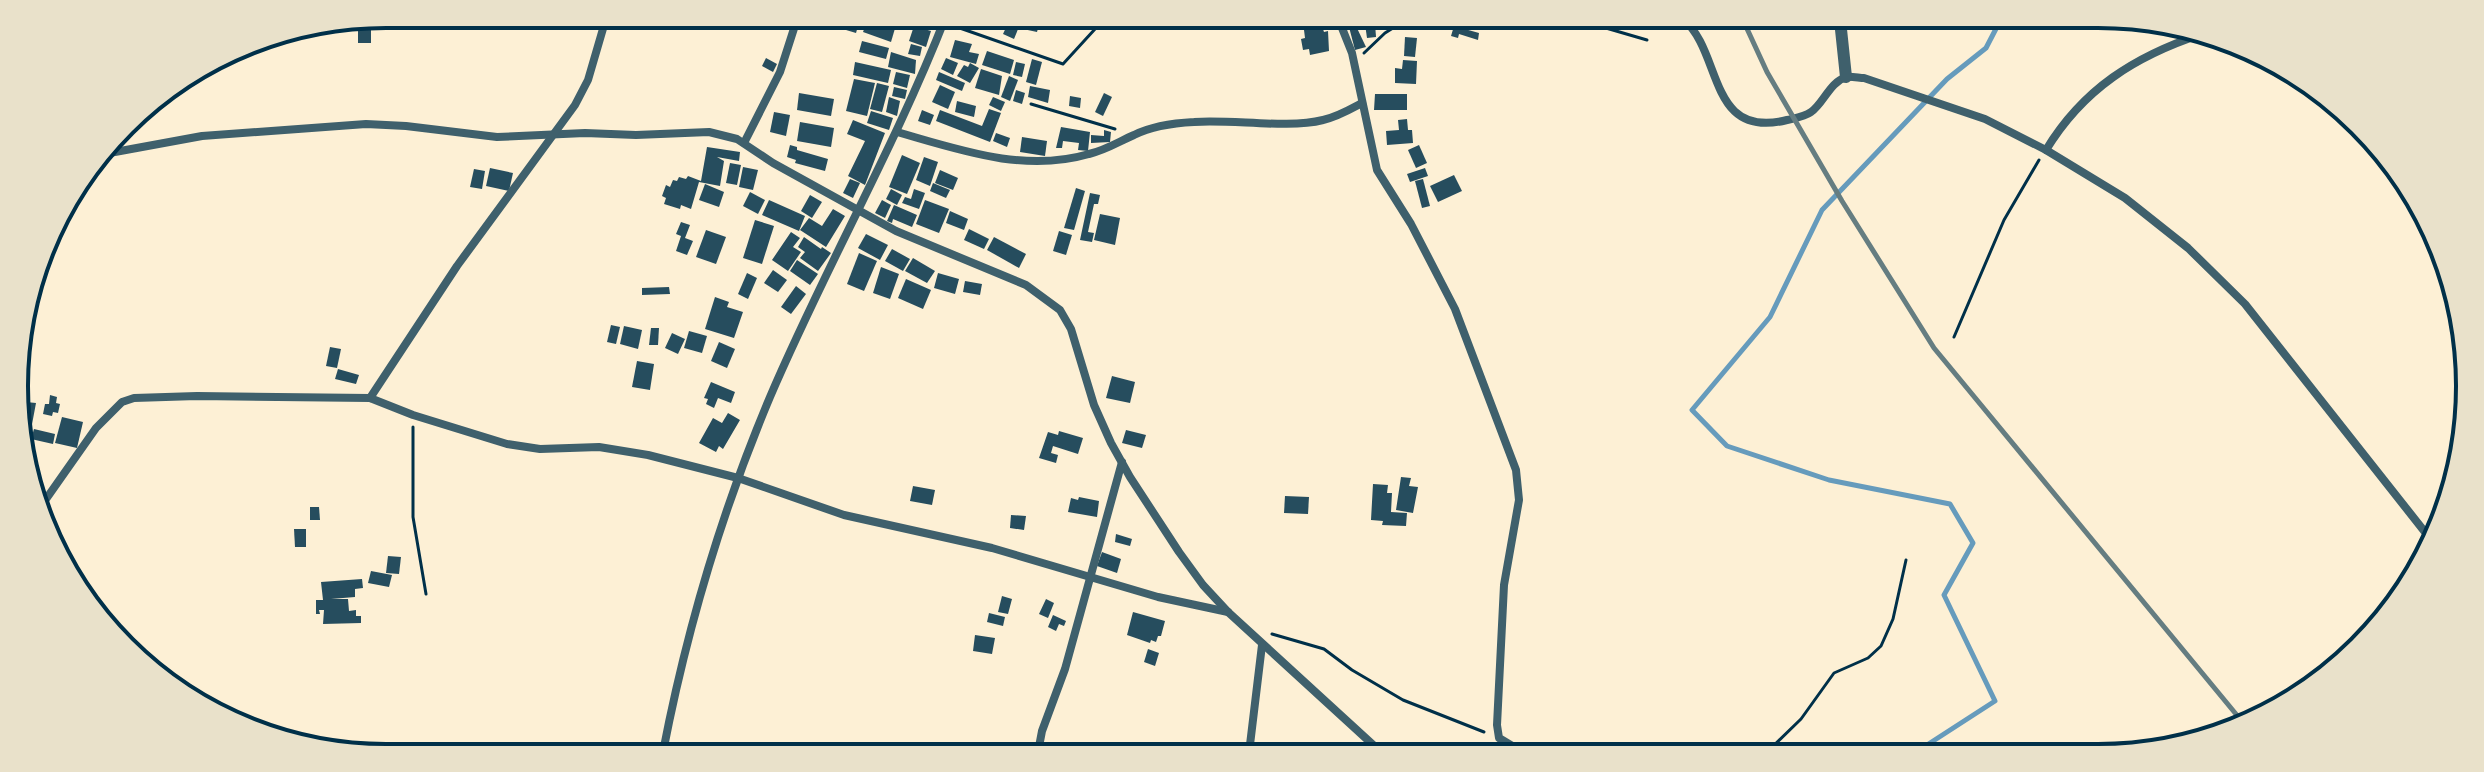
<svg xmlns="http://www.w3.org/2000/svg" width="2484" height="772" viewBox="0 0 2484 772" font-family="'Fira Sans Condensed',sans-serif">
<rect width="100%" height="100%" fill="#fdf0d5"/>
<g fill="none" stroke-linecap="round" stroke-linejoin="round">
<!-- stream -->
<path stroke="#669bbc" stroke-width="5" d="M 1913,754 L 1995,701 L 1944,595 L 1973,543 L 1950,504 L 1829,480 L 1727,446 L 1692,410 L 1770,317 L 1822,210 L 1947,79 L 1986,48 L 2000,21"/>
</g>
<!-- building -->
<g fill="#264d5e">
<path d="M 828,16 L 861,16 L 856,33 L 826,24 Z"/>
<path d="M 869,16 L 896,25 L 891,42 L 863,32 Z"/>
<path d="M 371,17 L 371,43 L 358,43 L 358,19 Z"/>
<path d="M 1004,17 L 1023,17 L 1014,39 L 1003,34 L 1010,19 Z"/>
<path d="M 1026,18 L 1040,21 L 1037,32 L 1023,29 Z"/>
<path d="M 1375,23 L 1376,37 L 1367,38 L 1365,24 Z"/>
<path d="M 914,26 L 931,31 L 926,47 L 909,41 Z"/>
<path d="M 1322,26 L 1324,32 L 1328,31 L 1329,51 L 1310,55 L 1309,49 L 1303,50 L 1301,39 L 1305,38 L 1304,30 Z"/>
<path d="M 1356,26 L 1366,47 L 1355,50 L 1349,27 Z"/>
<path d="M 1454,26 L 1479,33 L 1478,40 L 1459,34 L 1458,38 L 1451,36 Z"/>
<path d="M 1405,37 L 1417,38 L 1415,57 L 1404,56 Z"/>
<path d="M 955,40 L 972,44 L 969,52 L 979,54 L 976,64 L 950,57 Z"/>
<path d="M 862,41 L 889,48 L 886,59 L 859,52 Z"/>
<path d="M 911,44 L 922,47 L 920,56 L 908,54 Z"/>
<path d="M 987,51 L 1014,60 L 1010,74 L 982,65 Z"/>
<path d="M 891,52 L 916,60 L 915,74 L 888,67 Z"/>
<path d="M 766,58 L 777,64 L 773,72 L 762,66 Z"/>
<path d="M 946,58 L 958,63 L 953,75 L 941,69 Z"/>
<path d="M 1032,59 L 1042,62 L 1036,85 L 1026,82 Z"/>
<path d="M 1403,60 L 1417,61 L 1416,84 L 1395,83 L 1395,68 L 1402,69 Z"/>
<path d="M 855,62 L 891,70 L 888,83 L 853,75 Z"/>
<path d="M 1016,62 L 1025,64 L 1022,77 L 1013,75 Z"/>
<path d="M 970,63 L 979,68 L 970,83 L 957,76 L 964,65 L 968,67 Z"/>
<path d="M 981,69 L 1002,76 L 999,95 L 975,88 Z"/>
<path d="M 896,72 L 910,75 L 907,88 L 893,84 Z"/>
<path d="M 939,72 L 965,83 L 962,91 L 936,80 Z"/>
<path d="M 1009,76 L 1018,80 L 1010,101 L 1001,97 Z"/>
<path d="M 854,79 L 875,83 L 867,116 L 846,111 Z"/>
<path d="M 877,83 L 889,86 L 882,112 L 870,109 Z"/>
<path d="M 940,85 L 955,92 L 948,109 L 932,102 Z"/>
<path d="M 1030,86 L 1050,90 L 1048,103 L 1028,97 Z"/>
<path d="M 894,87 L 907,90 L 905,99 L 892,96 Z"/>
<path d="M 1016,90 L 1025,93 L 1022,104 L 1013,101 Z"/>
<path d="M 799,93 L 834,99 L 831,116 L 797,110 Z"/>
<path d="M 1104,93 L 1112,97 L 1103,116 L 1095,112 Z"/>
<path d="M 1375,94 L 1407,94 L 1407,110 L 1374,110 Z"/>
<path d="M 1070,96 L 1081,98 L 1080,108 L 1069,106 Z"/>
<path d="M 889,97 L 900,101 L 897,116 L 886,112 Z"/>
<path d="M 993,97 L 1005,102 L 1001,111 L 989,105 Z"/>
<path d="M 957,101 L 976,106 L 974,117 L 955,112 Z"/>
<path d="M 989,109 L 1001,113 L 990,142 L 936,121 L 940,110 L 982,126 Z"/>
<path d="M 922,110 L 934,115 L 930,125 L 918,121 Z"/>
<path d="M 871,111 L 893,118 L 889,130 L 867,123 Z"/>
<path d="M 774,112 L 790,115 L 786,136 L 770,132 Z"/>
<path d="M 1407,119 L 1408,130 L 1412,130 L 1413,143 L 1387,145 L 1386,131 L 1399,130 L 1398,120 Z"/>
<path d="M 853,120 L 885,133 L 865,185 L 848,176 L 865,141 L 847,134 Z"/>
<path d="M 800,122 L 834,128 L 831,147 L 797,141 Z"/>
<path d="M 1061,127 L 1090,132 L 1088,151 L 1078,150 L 1079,143 L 1063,141 L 1062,148 L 1056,148 Z"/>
<path d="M 1104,130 L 1111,132 L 1110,142 L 1091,143 L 1091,135 L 1104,136 Z"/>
<path d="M 996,133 L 1010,138 L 1007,147 L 993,141 Z"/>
<path d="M 1022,137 L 1047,141 L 1045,156 L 1020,152 Z"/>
<path d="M 790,145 L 797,147 L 797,150 L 828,159 L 825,171 L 795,163 L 796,160 L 787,157 Z"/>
<path d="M 1419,145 L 1427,163 L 1416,168 L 1408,150 Z"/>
<path d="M 707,147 L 740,152 L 739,161 L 717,157 L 724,161 L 720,186 L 699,182 L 691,209 L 681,205 L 680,209 L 664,204 L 666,198 L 662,196 L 666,185 L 670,187 L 673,180 L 677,181 L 679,177 L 686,179 L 688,176 L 701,181 Z"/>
<path d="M 902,155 L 920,163 L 907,194 L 889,187 Z"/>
<path d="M 924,157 L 938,162 L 930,186 L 916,180 Z"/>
<path d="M 730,163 L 741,165 L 737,185 L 726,183 Z"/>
<path d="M 743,167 L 758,170 L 753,190 L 739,187 Z"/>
<path d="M 490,168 L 513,173 L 509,191 L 486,186 Z"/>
<path d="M 1425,168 L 1428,176 L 1410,182 L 1407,174 Z"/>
<path d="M 474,169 L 485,171 L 482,189 L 470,187 Z"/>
<path d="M 940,170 L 958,178 L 953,190 L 935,183 Z"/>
<path d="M 1454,175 L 1462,191 L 1438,202 L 1430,186 Z"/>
<path d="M 850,179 L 860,183 L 853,198 L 843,193 Z"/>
<path d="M 1423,179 L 1430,206 L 1422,208 L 1415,181 Z"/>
<path d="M 933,183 L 950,190 L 946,198 L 930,191 Z"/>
<path d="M 705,184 L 724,192 L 719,207 L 699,200 Z"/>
<path d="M 1076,188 L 1085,191 L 1074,230 L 1064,228 Z"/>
<path d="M 891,189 L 902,195 L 897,205 L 886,199 Z"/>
<path d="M 914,189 L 925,193 L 919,209 L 902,203 L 905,197 L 911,199 Z"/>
<path d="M 750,192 L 765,200 L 758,214 L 743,206 Z"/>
<path d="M 1090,193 L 1100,195 L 1098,204 L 1094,204 L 1088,232 L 1094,233 L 1092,242 L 1080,240 Z"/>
<path d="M 810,195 L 822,202 L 812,218 L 801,211 Z"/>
<path d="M 769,200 L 805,216 L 799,231 L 762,215 Z"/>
<path d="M 882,200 L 891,205 L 885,218 L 875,213 Z"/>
<path d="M 925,200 L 949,209 L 939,233 L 916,224 Z"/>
<path d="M 894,205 L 917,215 L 912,227 L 893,219 L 892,223 L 887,221 Z"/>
<path d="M 833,209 L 845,216 L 826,247 L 800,230 L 809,218 L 822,226 Z"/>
<path d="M 950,211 L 968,219 L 964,230 L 946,223 Z"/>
<path d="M 1100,214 L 1120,218 L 1115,245 L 1094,240 Z"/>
<path d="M 755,220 L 774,226 L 762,264 L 743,258 Z"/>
<path d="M 681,222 L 690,225 L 685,238 L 693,241 L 687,255 L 676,251 L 681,236 L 676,234 Z"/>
<path d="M 969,229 L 989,239 L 984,249 L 964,240 Z"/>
<path d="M 706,230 L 726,237 L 716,264 L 696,257 Z"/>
<path d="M 1059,231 L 1072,235 L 1066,255 L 1053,251 Z"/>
<path d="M 791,232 L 800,238 L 793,247 L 801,252 L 788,271 L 772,260 Z"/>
<path d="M 866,234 L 888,245 L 880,260 L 858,248 Z"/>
<path d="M 804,237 L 821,249 L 822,247 L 831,253 L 818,271 L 800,258 L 805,252 L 798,247 Z"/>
<path d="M 994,237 L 1026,254 L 1019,268 L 987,250 Z"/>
<path d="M 892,249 L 910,259 L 903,271 L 885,261 Z"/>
<path d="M 859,253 L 877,261 L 864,291 L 847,284 Z"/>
<path d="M 913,258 L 935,271 L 927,283 L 905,271 Z"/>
<path d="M 797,260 L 818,274 L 810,285 L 790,271 Z"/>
<path d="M 881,267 L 899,274 L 890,299 L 873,293 Z"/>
<path d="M 773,270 L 787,280 L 778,292 L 764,283 Z"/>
<path d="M 747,273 L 757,278 L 748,299 L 738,294 Z"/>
<path d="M 938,273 L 959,279 L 955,294 L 934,288 Z"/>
<path d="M 906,279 L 931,290 L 923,309 L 898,298 Z"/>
<path d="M 965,281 L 982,284 L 980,295 L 963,292 Z"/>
<path d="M 796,286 L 806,294 L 791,314 L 781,307 Z"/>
<path d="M 669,287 L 670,294 L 642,295 L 642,288 Z"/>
<path d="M 715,297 L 729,302 L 727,307 L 743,312 L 734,338 L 705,329 Z"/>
<path d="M 611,325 L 620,327 L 616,344 L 607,342 Z"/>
<path d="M 624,326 L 642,330 L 638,349 L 620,344 Z"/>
<path d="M 651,328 L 659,328 L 658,345 L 649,345 Z"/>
<path d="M 689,331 L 707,336 L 702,353 L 684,348 Z"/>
<path d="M 672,333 L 685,339 L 678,354 L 665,348 Z"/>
<path d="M 719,342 L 735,349 L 727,368 L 711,361 Z"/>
<path d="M 330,347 L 341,349 L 337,368 L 326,366 Z"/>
<path d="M 637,361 L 654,364 L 650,390 L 632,387 Z"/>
<path d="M 338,369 L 359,375 L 356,384 L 335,379 Z"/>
<path d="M 1112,376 L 1135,382 L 1130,403 L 1106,398 Z"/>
<path d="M 711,382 L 735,392 L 731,403 L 718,398 L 714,408 L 706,404 L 708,399 L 704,398 Z"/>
<path d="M 50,395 L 57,397 L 56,403 L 60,404 L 58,413 L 53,412 L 52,416 L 43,414 L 45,404 L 49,404 Z"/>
<path d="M 26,402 L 36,403 L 30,435 L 23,434 Z"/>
<path d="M 728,413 L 740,420 L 723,449 L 719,446 L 716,452 L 699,443 L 713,418 L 722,423 Z"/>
<path d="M 62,417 L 83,422 L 77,448 L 55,443 Z"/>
<path d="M 34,429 L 55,434 L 53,444 L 31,439 Z"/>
<path d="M 1126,430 L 1146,435 L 1142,448 L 1122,443 Z"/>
<path d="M 1059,431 L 1083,438 L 1078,454 L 1053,446 L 1051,453 L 1058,455 L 1056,463 L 1039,458 L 1048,432 L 1058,435 Z"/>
<path d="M 1401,477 L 1411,478 L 1409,486 L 1418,487 L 1413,513 L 1396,510 Z"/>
<path d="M 1373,484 L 1388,485 L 1387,493 L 1392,493 L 1391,512 L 1407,513 L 1406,526 L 1382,525 L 1383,521 L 1371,520 Z"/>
<path d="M 913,486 L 935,490 L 932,505 L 910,501 Z"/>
<path d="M 1285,496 L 1309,497 L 1308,514 L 1284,513 Z"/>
<path d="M 1079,497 L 1099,501 L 1097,517 L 1068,512 L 1071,498 L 1078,500 Z"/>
<path d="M 310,507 L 319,507 L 320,520 L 310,520 Z"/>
<path d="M 1011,515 L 1026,516 L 1024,530 L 1010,528 Z"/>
<path d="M 294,529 L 306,529 L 306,547 L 295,547 Z"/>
<path d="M 1116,534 L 1132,539 L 1130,546 L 1115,542 Z"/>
<path d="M 1102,552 L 1121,559 L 1117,573 L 1097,566 Z"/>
<path d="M 388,556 L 401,557 L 399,574 L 386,573 Z"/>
<path d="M 371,571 L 392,575 L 389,587 L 368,583 Z"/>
<path d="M 362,579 L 363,588 L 355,589 L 355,597 L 331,599 L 348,599 L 349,611 L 356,610 L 356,616 L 361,616 L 361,623 L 323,624 L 324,610 L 319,610 L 320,614 L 316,614 L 316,600 L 323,600 L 321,582 Z"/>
<path d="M 1002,596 L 1012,599 L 1008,614 L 998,612 Z"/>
<path d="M 1046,599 L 1054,603 L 1048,618 L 1039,614 Z"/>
<path d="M 1133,612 L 1165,621 L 1161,636 L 1158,636 L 1156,642 L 1151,640 L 1150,643 L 1127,635 Z"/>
<path d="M 989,613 L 1005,617 L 1003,626 L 987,622 Z"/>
<path d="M 1053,615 L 1066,621 L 1064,626 L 1059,624 L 1056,631 L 1048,627 Z"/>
<path d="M 975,635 L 995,638 L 992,654 L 973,651 Z"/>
<path d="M 1148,649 L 1159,653 L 1155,666 L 1144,662 Z"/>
</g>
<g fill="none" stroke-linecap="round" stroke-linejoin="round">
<!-- path -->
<g stroke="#003049" stroke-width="3">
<path d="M 1575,19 L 1647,40"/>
<path d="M 954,26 L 1063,64 L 1106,17"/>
<path d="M 1364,53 L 1385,33 L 1409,18"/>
<path d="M 1031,104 L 1115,129"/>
<path d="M 1954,337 L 2004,220 L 2039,160"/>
<path d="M 413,427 L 413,517 L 426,594"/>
<path d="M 1272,634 L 1324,649 L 1352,670 L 1403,700 L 1484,732"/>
<path d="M 1765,754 L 1801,719 L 1834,673 L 1868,658 L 1881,646 L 1893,619 L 1906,560"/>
</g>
<!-- minor -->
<g stroke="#3f606c" stroke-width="8">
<path d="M 926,16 L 944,23"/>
<path d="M 1338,18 L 1352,53 L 1377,170 L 1411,224 L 1455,309 L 1516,470 L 1519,500 L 1504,585 L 1497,725 L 1499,738 L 1524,753"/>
<path d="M 1683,19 C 1723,52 1707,140 1787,120 C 1795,118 1804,117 1811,112 C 1823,104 1830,82 1846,77 C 1850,76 1860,78 1864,78 L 1985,119 L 2046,150 L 2125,198 L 2188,248 L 2245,304 L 2432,541"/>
<path d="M 897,132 C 960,150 1024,173 1089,154 C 1106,150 1118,142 1134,135 C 1152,126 1174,123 1194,122 C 1232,119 1287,129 1323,120 C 1337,117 1349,110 1362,103"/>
<path d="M 744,143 L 780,72 L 798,16"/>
<path d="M 2046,150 C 2083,89 2135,56 2202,34"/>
<path d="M 104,154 L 202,136 L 366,124 L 406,126 L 497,137 L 585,133 L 636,135 L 709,132 L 737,139 L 773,163 L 896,231 L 1026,285 L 1060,310 L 1071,329 L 1094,405 L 1111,443 L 1130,477 L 1179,552 L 1203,585 L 1228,612 L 1382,753"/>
<path d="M 370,398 L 457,266 L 575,105 L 588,80 L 607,15"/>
<path d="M 39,509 L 96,428 L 122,402 L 134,398 L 197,396 L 370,398 L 413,415 L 507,444 L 540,449 L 599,447 L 648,455 L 738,478 L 844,515 L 992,548 L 1158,597 L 1228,612"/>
<path d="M 663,752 C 687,628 721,513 770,397 C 825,268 895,147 946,16"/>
<path d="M 1038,752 L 1042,731 L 1065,669 L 1122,462"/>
<path d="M 1249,753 L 1262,645"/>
</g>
<!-- tertiary -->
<path stroke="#3f606c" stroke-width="12" d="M 1840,20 L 1846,77"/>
<!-- rail -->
<path stroke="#657d81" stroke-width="5" d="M 1743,20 L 1767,72 L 1842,201 L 1934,348 L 2245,725"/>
</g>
<!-- crop -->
<path d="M0 0H2484V772H0ZM386 28H2098A358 358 0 0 1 2456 386V386A358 358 0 0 1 2098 744H386A358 358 0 0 1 28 386V386A358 358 0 0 1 386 28Z" fill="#e9e1ca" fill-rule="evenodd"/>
<path fill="none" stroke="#003049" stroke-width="4" d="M386 28H2098A358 358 0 0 1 2456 386V386A358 358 0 0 1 2098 744H386A358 358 0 0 1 28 386V386A358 358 0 0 1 386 28Z"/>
</svg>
